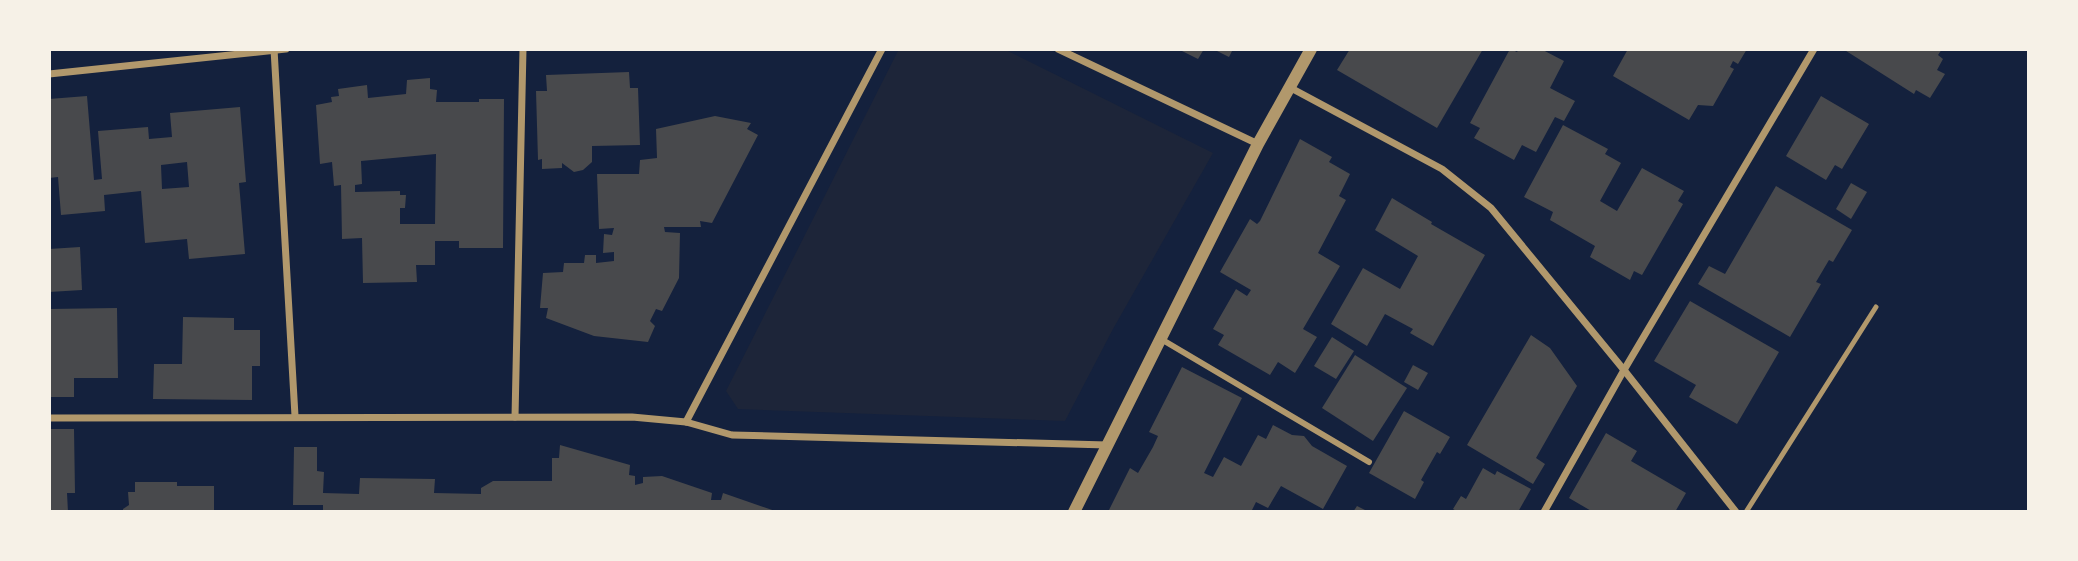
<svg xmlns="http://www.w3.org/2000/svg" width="2078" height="561" viewBox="0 0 2078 561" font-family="'Libre Baskerville',serif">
<rect width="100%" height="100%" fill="#14213d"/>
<!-- green -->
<path fill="#1d2539" d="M 899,49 L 1004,49 L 1213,153 L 1113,329 L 1065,421 L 738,409 L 726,391 Z"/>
<!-- building -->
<g fill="#48494c" fill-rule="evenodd">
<path d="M 1178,49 L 1204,49 L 1198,59 Z"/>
<path d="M 1213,49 L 1233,49 L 1229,57 Z"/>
<path d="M 1350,49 L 1483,49 L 1437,128 L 1337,70 Z"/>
<path d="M 1510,49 L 1517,52 L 1519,49 L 1541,49 L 1564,61 L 1550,88 L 1575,101 L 1564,121 L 1555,117 L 1536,152 L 1522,145 L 1514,160 L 1474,138 L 1480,128 L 1470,123 Z"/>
<path d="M 1628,49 L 1747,49 L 1738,64 L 1733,61 L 1730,67 L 1734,69 L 1713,106 L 1698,105 L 1689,120 L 1613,76 Z"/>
<path d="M 1843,49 L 1942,49 L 1938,55 L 1943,59 L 1937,70 L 1945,74 L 1930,98 L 1916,90 L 1914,94 Z"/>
<path d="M 629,72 L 630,88 L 638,88 L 640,145 L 592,146 L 592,162 L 583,170 L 574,172 L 562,163 L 562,168 L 542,169 L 542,159 L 538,160 L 536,91 L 547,91 L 546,75 Z"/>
<path d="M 430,78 L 430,89 L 437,90 L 436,102 L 479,102 L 479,99 L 504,99 L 503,248 L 459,248 L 459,241 L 435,241 L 435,265 L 416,265 L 417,282 L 363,283 L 362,238 L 342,239 L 341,185 L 334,186 L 332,162 L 320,164 L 316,105 L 332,102 L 331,97 L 339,96 L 338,89 L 367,85 L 368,98 L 406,94 L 407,80 ZM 436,154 L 435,224 L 400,224 L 400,208 L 405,208 L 406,195 L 400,195 L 400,191 L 355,192 L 355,185 L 362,184 L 361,161 Z"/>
<path d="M 87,96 L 94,180 L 102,179 L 98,131 L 148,127 L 149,139 L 172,137 L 170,113 L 240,107 L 246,182 L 239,183 L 245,254 L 189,259 L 187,239 L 145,243 L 141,191 L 104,195 L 105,211 L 61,215 L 58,177 L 49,178 L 49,99 ZM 187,162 L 189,187 L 162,189 L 161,165 Z"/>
<path d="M 1821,96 L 1869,124 L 1842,169 L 1835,165 L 1826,180 L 1786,156 Z"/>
<path d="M 715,116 L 751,123 L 747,129 L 758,135 L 712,223 L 700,221 L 701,227 L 664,227 L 665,232 L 680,233 L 679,278 L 662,311 L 656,309 L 650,321 L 655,326 L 648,342 L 594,336 L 546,318 L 548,308 L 540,308 L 543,273 L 563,272 L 564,263 L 584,263 L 585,255 L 596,255 L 596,263 L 614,261 L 614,252 L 603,253 L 604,234 L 612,235 L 614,228 L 599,229 L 597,174 L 639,174 L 640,160 L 657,158 L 656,129 Z"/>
<path d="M 1563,125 L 1608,149 L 1605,154 L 1621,163 L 1600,201 L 1617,211 L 1642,168 L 1684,191 L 1678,201 L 1683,204 L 1642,275 L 1634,271 L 1630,280 L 1590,257 L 1595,246 L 1550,220 L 1553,212 L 1524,197 Z"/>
<path d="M 1300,139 L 1332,157 L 1329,162 L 1350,174 L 1339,196 L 1346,200 L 1318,253 L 1340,266 L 1303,329 L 1317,337 L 1295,373 L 1278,362 L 1270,375 L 1218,345 L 1224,335 L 1213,329 L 1236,289 L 1247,296 L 1251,290 L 1220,272 L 1250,219 L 1257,224 L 1260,221 Z"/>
<path d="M 1851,183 L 1867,192 L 1851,219 L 1836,209 Z"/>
<path d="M 1776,186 L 1852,230 L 1833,262 L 1829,260 L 1816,282 L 1821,284 L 1790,337 L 1698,284 L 1709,266 L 1725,274 Z"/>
<path d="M 1392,198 L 1432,222 L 1431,224 L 1485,255 L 1433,346 L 1410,333 L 1413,329 L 1385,314 L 1367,346 L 1331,324 L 1363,268 L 1400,289 L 1418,256 L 1375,230 Z"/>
<path d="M 80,247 L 82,290 L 49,292 L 49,249 Z"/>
<path d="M 1690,301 L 1779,352 L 1737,424 L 1689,397 L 1696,385 L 1654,361 Z"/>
<path d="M 117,308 L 118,378 L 74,378 L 74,397 L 49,397 L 49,309 Z"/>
<path d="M 183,317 L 234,318 L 234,330 L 260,330 L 260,366 L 252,366 L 252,400 L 153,399 L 154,364 L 182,364 Z"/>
<path d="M 1531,335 L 1550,348 L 1577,386 L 1536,458 L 1545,464 L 1533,484 L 1467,445 Z"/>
<path d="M 1332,337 L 1354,351 L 1336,379 L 1314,366 Z"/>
<path d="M 1355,355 L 1407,388 L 1373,441 L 1322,408 Z"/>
<path d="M 1413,365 L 1428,373 L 1418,390 L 1404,382 Z"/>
<path d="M 1182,367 L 1242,398 L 1204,473 L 1213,477 L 1224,457 L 1241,466 L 1258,435 L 1266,439 L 1273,425 L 1292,435 L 1304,436 L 1312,446 L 1347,466 L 1323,509 L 1281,486 L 1268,508 L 1256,502 L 1251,512 L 1108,512 L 1130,468 L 1138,473 L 1153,447 L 1158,436 L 1149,432 Z"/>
<path d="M 1404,411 L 1450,437 L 1440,454 L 1437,452 L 1421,480 L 1424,482 L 1415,499 L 1369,473 Z"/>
<path d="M 49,429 L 74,429 L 75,493 L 67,493 L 68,512 L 49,512 Z"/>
<path d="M 1606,433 L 1637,451 L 1631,461 L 1686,493 L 1675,512 L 1593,512 L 1569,498 Z"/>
<path d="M 560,445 L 630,465 L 629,475 L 635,476 L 635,485 L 643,483 L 643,477 L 662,476 L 712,493 L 711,500 L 721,500 L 723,493 L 778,512 L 323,512 L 323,505 L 293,505 L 294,447 L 317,447 L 317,471 L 324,472 L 323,493 L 359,494 L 360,478 L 435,479 L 434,493 L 481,494 L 481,488 L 493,481 L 552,481 L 552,458 L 559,458 Z"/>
<path d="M 1483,468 L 1495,475 L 1497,471 L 1531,489 L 1518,512 L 1458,512 L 1453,509 L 1461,496 L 1466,499 Z"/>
<path d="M 135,482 L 177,482 L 177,486 L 214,486 L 214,512 L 123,512 L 123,509 L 129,505 L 128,492 L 135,492 Z"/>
<path d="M 1357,506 L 1369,512 L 1353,512 Z"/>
</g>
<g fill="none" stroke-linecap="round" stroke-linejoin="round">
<!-- service -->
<path stroke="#b1986c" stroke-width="5" d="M 1746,512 L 1876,307"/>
<!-- pedestrian -->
<path stroke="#b1986c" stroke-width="6" d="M 1161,339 L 1369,462"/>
<!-- minor -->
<g stroke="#b1986c" stroke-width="7">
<path d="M 274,49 L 295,416"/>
<path d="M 1058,49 L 1258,144"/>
<path d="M 49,74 L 286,49"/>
<path d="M 1289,87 L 1442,169 L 1491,208 L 1624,370 L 1736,512"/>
<path d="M 515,417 L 523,49"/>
<path d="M 49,418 L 632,417 L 686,422 L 732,435 L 1107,445"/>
<path d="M 686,422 L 882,49"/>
<path d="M 1544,512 L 1624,370 L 1814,49"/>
</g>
<!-- tertiary -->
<path stroke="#b1986c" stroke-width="12" d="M 1074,512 L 1258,144 L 1311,49"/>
</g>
<!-- border -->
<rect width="2078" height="561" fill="none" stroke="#f6f1e7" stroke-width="102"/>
</svg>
